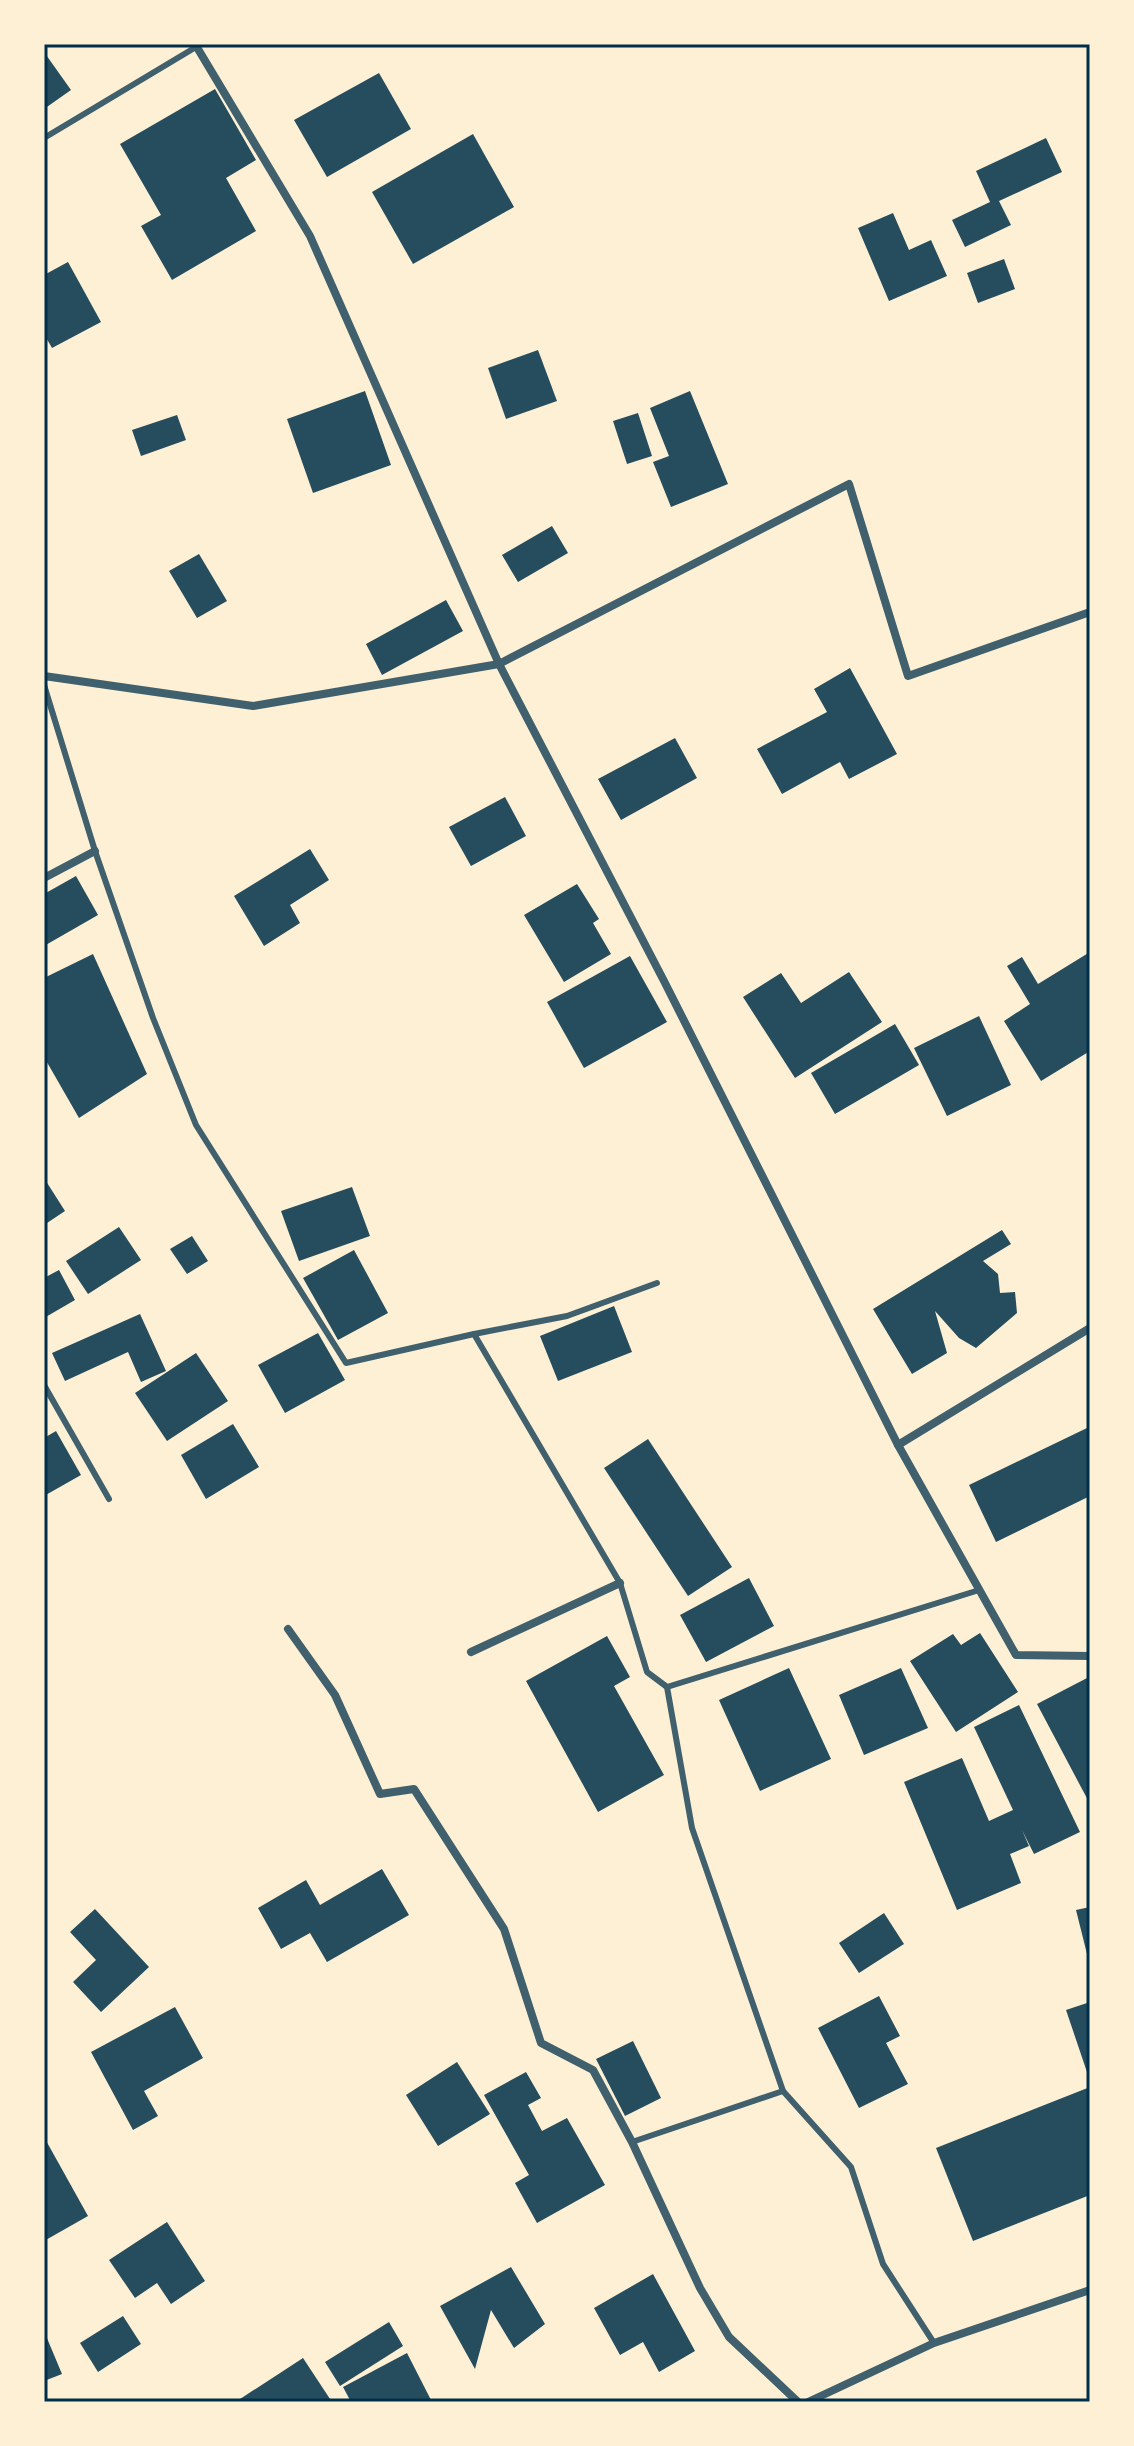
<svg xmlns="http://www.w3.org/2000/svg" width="1134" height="2446" viewBox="0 0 1134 2446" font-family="'DM Sans',sans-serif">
<rect width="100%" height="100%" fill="#fdf0d5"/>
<!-- building -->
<g fill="#264d5e">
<path d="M 44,52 L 71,90 L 44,109 Z"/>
<path d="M 379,73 L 411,129 L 327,177 L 294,120 Z"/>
<path d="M 215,89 L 256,160 L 226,178 L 256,231 L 172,280 L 141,226 L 161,215 L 120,144 Z"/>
<path d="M 473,134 L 514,207 L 413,264 L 372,192 Z"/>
<path d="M 1046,138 L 1062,172 L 999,201 L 1011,225 L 965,247 L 952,220 L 990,202 L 976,171 Z"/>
<path d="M 893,213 L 909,250 L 931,240 L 947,276 L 889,301 L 858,228 Z"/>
<path d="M 1004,259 L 1015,289 L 978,303 L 967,273 Z"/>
<path d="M 68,262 L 101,322 L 52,348 L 44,334 L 44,275 Z"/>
<path d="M 538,350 L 557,401 L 506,419 L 488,368 Z"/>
<path d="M 365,391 L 391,465 L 313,493 L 287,419 Z"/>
<path d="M 690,391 L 728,484 L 671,507 L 653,462 L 669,456 L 650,408 Z"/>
<path d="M 638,413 L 652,456 L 627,464 L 613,421 Z"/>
<path d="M 177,415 L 186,440 L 141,456 L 132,430 Z"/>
<path d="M 552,526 L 568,553 L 518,582 L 502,555 Z"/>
<path d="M 199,554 L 227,601 L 197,618 L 169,571 Z"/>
<path d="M 446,600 L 463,631 L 382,675 L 366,644 Z"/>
<path d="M 850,668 L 897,754 L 849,779 L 840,762 L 782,794 L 757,749 L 827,712 L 814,689 Z"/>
<path d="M 675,738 L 697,778 L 621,820 L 598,779 Z"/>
<path d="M 505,797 L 526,836 L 471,866 L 449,827 Z"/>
<path d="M 310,849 L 329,880 L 290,905 L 300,923 L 264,946 L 234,896 Z"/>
<path d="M 76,876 L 98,915 L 44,946 L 44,894 Z"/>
<path d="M 577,884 L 599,919 L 593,923 L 611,954 L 564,982 L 524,915 Z"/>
<path d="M 1090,952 L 1090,1051 L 1041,1081 L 1004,1021 L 1030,1004 L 1007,966 L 1022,957 L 1038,984 Z"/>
<path d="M 93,954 L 147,1074 L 79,1118 L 44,1057 L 44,978 Z"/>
<path d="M 630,956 L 667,1022 L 584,1068 L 547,1002 Z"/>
<path d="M 849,972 L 882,1022 L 795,1078 L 743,997 L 781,973 L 801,1003 Z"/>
<path d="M 979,1016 L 1011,1085 L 947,1116 L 914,1048 Z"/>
<path d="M 895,1024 L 919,1065 L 835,1114 L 811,1073 Z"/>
<path d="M 44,1178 L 65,1211 L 44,1225 Z"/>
<path d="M 352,1187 L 370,1236 L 299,1261 L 281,1211 Z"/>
<path d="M 119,1227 L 141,1260 L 88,1294 L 66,1261 Z"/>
<path d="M 1002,1230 L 1011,1244 L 983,1261 L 998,1274 L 1000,1293 L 1015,1292 L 1017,1313 L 976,1348 L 959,1338 L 935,1311 L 947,1353 L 912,1374 L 873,1309 Z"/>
<path d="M 192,1236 L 208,1261 L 187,1274 L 170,1249 Z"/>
<path d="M 354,1250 L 388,1313 L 338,1340 L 303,1278 Z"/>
<path d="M 59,1270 L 75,1300 L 44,1318 L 44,1278 Z"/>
<path d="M 614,1306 L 632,1352 L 558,1381 L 540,1336 Z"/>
<path d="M 140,1314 L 166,1371 L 141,1382 L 128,1352 L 65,1381 L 52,1353 Z"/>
<path d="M 318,1333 L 345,1380 L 285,1413 L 258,1365 Z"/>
<path d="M 196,1353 L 228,1401 L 167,1441 L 135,1393 Z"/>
<path d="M 233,1424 L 259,1467 L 206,1499 L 181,1455 Z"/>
<path d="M 1087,1428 L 1090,1496 L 996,1542 L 969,1485 Z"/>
<path d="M 56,1431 L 81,1475 L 44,1496 L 44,1438 Z"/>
<path d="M 648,1439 L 732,1567 L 688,1596 L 604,1468 Z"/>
<path d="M 749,1578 L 774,1626 L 706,1662 L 680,1615 Z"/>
<path d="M 980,1633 L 1018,1692 L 956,1732 L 910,1661 L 953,1634 L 961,1645 Z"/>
<path d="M 607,1636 L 630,1677 L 614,1686 L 664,1775 L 598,1812 L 526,1681 Z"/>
<path d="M 789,1668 L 831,1759 L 760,1791 L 719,1700 Z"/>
<path d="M 901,1668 L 928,1728 L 864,1755 L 839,1695 Z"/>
<path d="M 1089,1677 L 1090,1679 L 1090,1804 L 1037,1704 Z"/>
<path d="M 1019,1705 L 1080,1832 L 1034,1854 L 1022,1830 L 1029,1846 L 1010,1854 L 1021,1883 L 957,1910 L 904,1782 L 962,1758 L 989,1821 L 1013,1810 L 974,1727 Z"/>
<path d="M 382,1869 L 409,1915 L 327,1962 L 310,1933 L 281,1949 L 258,1908 L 306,1880 L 320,1905 Z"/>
<path d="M 1090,1907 L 1090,1962 L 1089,1962 L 1076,1910 Z"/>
<path d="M 95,1909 L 149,1967 L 101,2012 L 73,1982 L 96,1960 L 70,1932 Z"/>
<path d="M 884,1913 L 904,1944 L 859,1973 L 839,1943 Z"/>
<path d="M 879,1996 L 900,2036 L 886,2043 L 908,2084 L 859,2108 L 818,2028 Z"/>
<path d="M 1090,2002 L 1090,2078 L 1089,2078 L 1066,2010 Z"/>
<path d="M 175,2007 L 203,2058 L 144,2091 L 158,2116 L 133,2130 L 91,2052 Z"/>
<path d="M 633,2041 L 661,2098 L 625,2116 L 596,2059 Z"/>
<path d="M 457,2062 L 490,2114 L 438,2146 L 406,2095 Z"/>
<path d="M 526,2072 L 541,2098 L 528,2105 L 542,2131 L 567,2118 L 605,2185 L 537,2223 L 515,2183 L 529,2175 L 484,2095 Z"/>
<path d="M 1090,2087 L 1090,2195 L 973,2241 L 936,2148 Z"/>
<path d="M 44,2137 L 88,2216 L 44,2241 Z"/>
<path d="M 167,2222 L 205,2281 L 171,2304 L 157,2283 L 135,2298 L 109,2260 Z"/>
<path d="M 511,2267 L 545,2324 L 514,2348 L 491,2310 L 475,2369 L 440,2306 Z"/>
<path d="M 653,2274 L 695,2351 L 659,2372 L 643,2342 L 620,2355 L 594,2308 Z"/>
<path d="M 123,2316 L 141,2344 L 98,2372 L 80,2343 Z"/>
<path d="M 389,2322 L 403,2346 L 340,2386 L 325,2362 Z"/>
<path d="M 44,2331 L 62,2374 L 44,2381 Z"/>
<path d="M 407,2353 L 432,2402 L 351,2402 L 343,2387 Z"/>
<path d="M 303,2358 L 332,2402 L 241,2402 L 240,2399 Z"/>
</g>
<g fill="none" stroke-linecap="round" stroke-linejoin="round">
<!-- service -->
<g stroke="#3f606c" stroke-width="6">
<path d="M 44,138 L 196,47"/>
<path d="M 44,685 L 95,851 L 153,1018 L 196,1125 L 346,1363 L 474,1334 L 620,1583 L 647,1672 L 667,1687 L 692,1828 L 783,2091 L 851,2167 L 883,2264 L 934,2343"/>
<path d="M 474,1334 L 567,1316 L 657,1283"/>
<path d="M 44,1385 L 109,1499"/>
<path d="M 667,1687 L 976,1591"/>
<path d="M 632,2142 L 783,2091"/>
</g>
<!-- minor -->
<g stroke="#3f606c" stroke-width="8">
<path d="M 195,44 L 310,236 L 499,664 L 664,981 L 898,1445 L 1016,1655 L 1090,1656"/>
<path d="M 44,676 L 253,706 L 499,664 L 849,484 L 908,676 L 1090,612"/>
<path d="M 44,878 L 95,851"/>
<path d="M 898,1445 L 1090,1328"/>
<path d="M 288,1629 L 335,1695 L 380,1794 L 414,1789 L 504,1929 L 541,2043 L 593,2070 L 632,2142 L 700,2288 L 729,2337 L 798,2402"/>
<path d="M 471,1652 L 620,1583"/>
<path d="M 808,2402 L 934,2343 L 1090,2290"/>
</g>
</g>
<!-- border -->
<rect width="1134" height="2446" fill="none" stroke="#fdf0d5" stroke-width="92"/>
<rect x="46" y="46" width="1042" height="2354" fill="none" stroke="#003049" stroke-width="3"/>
</svg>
